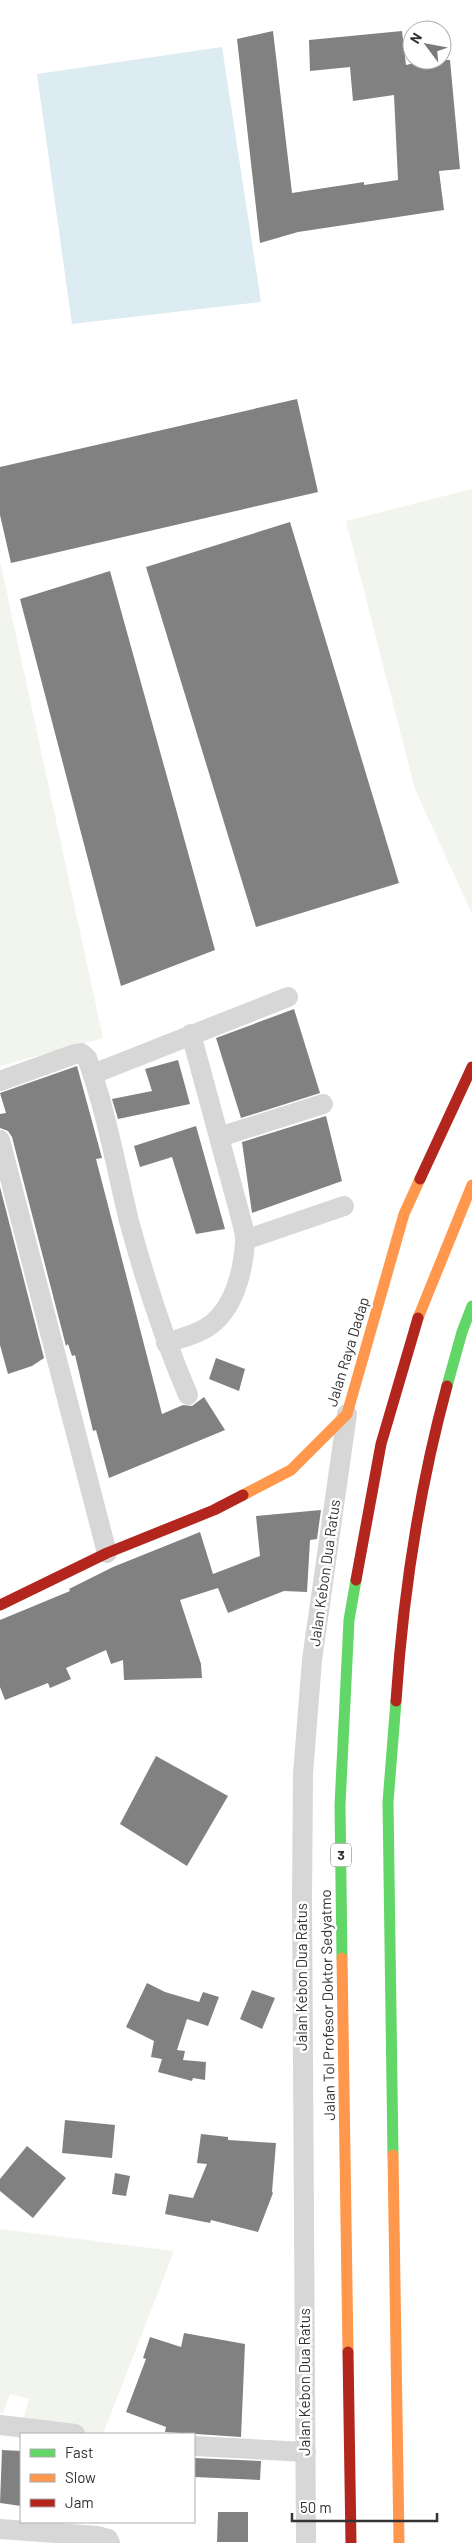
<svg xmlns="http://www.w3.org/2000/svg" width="472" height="2543" viewBox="0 0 472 2543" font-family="Barlow,sans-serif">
<rect width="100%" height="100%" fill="#fff"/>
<!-- green -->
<g fill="#f1f5ed">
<path d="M 472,489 L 472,914 L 415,789 L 346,521 Z"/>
<path d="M 0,561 L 103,1038 L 0,1066 Z"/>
<path d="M 0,2229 L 174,2251 L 103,2434 L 68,2434 L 22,2424 L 29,2399 L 10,2394 L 3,2413 L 0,2412 Z"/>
</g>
<!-- water -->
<path fill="#ddebf3" d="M 222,47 L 261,302 L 72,324 L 37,74 Z"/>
<!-- building -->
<g fill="#818181">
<path d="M 273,31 L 292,193 L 364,182 L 364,185 L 398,180 L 394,95 L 353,101 L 350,67 L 310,71 L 309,40 L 402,31 L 406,65 L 427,60 L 450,60 L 460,169 L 439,171 L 444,210 L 298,232 L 260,243 L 237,39 Z"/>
<path d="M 297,399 L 318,492 L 11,563 L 0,515 L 0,467 Z"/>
<path d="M 290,522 L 399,883 L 256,927 L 146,567 Z"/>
<path d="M 110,571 L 215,950 L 121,986 L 20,599 Z"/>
<path d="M 294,1009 L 320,1093 L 241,1118 L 216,1038 Z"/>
<path d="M 178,1060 L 190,1104 L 118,1119 L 112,1099 L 152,1091 L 145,1069 Z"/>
<path d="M 77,1066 L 102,1158 L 96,1159 L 162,1414 L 183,1405 L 192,1406 L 204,1397 L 225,1430 L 109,1478 L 96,1430 L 93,1431 L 75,1355 L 72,1356 L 68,1344 L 66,1346 L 12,1137 L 8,1131 L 0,1128 L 0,1114 L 6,1113 L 0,1093 Z"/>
<path d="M 326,1116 L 342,1181 L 252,1213 L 242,1142 Z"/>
<path d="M 196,1126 L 225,1229 L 196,1234 L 172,1157 L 140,1167 L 134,1146 Z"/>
<path d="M 0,1187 L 44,1358 L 32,1366 L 8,1374 L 0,1345 Z"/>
<path d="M 216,1358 L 245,1369 L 239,1391 L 209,1379 Z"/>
<path d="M 321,1510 L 317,1539 L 310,1540 L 307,1592 L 284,1591 L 228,1613 L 218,1588 L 180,1600 L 201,1664 L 202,1678 L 124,1680 L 123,1660 L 111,1664 L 106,1650 L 66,1668 L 71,1679 L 50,1688 L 48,1683 L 5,1700 L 0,1687 L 0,1620 L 70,1591 L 69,1589 L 113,1567 L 200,1532 L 213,1574 L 260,1556 L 256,1516 Z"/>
<path d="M 156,1756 L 228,1796 L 187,1866 L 120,1824 Z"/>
<path d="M 147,1983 L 165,1992 L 199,2002 L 203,1992 L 219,1997 L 208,2026 L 187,2019 L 177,2050 L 185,2051 L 183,2060 L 206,2062 L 205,2080 L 193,2078 L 192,2081 L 158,2072 L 162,2059 L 151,2057 L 154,2041 L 126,2027 Z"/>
<path d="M 252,1990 L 275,1998 L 262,2029 L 240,2019 Z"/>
<path d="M 65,2120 L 115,2125 L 112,2158 L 62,2153 Z"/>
<path d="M 201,2134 L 228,2137 L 228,2140 L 276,2143 L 272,2192 L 273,2193 L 258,2232 L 211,2220 L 210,2223 L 165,2214 L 169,2194 L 193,2198 L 207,2164 L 197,2163 Z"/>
<path d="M 27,2146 L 66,2178 L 33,2218 L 0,2191 L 0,2179 Z"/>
<path d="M 115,2173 L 130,2176 L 126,2196 L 112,2194 Z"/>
<path d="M 184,2333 L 245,2344 L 241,2437 L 165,2432 L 166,2427 L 126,2412 L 146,2359 L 143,2358 L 150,2337 L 181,2347 Z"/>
<path d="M 2,2450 L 21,2451 L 21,2506 L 0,2503 Z"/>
<path d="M 194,2458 L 261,2461 L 260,2480 L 194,2477 Z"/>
<path d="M 218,2512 L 248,2512 L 248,2542 L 217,2542 Z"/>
</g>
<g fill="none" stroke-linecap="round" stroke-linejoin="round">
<!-- street -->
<g stroke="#d7d7d7" stroke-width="20">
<path d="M 93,1074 L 288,997"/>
<path d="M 0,1081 L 75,1054 L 81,1053 L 87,1058 C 106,1110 116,1167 129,1221 C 145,1280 164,1339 188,1395"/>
<path d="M 219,1137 L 323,1104"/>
<path d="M 0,1140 L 107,1553"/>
<path d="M 245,1240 L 344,1206"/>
<path d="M 166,1343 C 178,1339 195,1335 206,1328 C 234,1311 243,1272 245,1242 C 246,1232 241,1221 239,1211 L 191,1034"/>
<path d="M 0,2425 L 75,2434"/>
<path d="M 194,2446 L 306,2452"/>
<path d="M 0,2529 L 97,2536 L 108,2539 L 110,2543"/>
<path d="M 306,2543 L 302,1901 L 303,1774 L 312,1660 L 347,1414"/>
</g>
<!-- fast -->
<g stroke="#63d668" stroke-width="11">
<path d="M 447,1386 L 462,1332 L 472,1306"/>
<path d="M 342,1958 L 340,1805 L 349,1620 L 356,1580"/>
<path d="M 393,2155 L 388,1802 L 396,1701"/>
</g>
<!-- slow -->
<g stroke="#ff974d" stroke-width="11">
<path d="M 418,1318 L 472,1185"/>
<path d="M 243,1495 L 291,1470 L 347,1414 L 404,1214 L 420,1179"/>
<path d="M 342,1958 L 348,2352"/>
<path d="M 393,2155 L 399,2543"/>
</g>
<!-- jam -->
<g stroke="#b3261e" stroke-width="11">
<path d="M 420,1179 L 472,1067"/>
<path d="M 356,1580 L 381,1444 L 418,1318"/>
<path d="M 0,1605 L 107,1553 L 214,1510 L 243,1495"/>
<path d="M 396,1701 C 403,1595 419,1489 447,1386"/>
<path d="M 348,2352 L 351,2543"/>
</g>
</g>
<g text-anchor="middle" stroke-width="5" stroke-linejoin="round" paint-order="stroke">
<!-- shield labels -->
<rect fill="#fff" stroke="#707070" stroke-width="1" x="331" y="1843.5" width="20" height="23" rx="4"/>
<g font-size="14" font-weight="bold" fill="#333">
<text x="341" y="1860">3</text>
</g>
<!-- street labels -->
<g font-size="15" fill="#333" stroke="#fff">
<text transform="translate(348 1352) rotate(-73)" y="5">Jalan Raya Dadap</text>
<text transform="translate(325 1573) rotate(-82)" y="5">Jalan Kebon Dua Ratus</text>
<text transform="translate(302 1977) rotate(-90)" y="5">Jalan Kebon Dua Ratus</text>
<text transform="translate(328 2005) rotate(-91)" y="5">Jalan Tol Profesor Doktor Sedyatmo</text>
<text transform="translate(305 2382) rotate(-90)" y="5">Jalan Kebon Dua Ratus</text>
</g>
</g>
<!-- legend -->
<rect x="20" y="2433" width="175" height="90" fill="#ffffff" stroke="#adadad"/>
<rect x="30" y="2449" width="25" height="8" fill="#63d668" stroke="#adadad"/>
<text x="65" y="2458" font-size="15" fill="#333333">Fast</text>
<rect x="30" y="2474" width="25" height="8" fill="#ff974d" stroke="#adadad"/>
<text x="65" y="2483" font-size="15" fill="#333333">Slow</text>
<rect x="30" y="2499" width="25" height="8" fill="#b3261e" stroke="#adadad"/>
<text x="65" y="2508" font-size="15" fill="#333333">Jam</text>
<!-- north arrow -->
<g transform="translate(427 45) rotate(302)"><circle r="24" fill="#ffffff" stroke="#adadad"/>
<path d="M0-4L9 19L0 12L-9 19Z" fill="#7a7a7a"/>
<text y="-8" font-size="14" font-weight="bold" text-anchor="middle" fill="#333333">N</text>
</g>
<!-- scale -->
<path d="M292 2513v8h145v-8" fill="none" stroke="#333333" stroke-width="2.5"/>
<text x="300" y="2513" font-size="15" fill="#333333" stroke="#ffffff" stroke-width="4" paint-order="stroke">50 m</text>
</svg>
